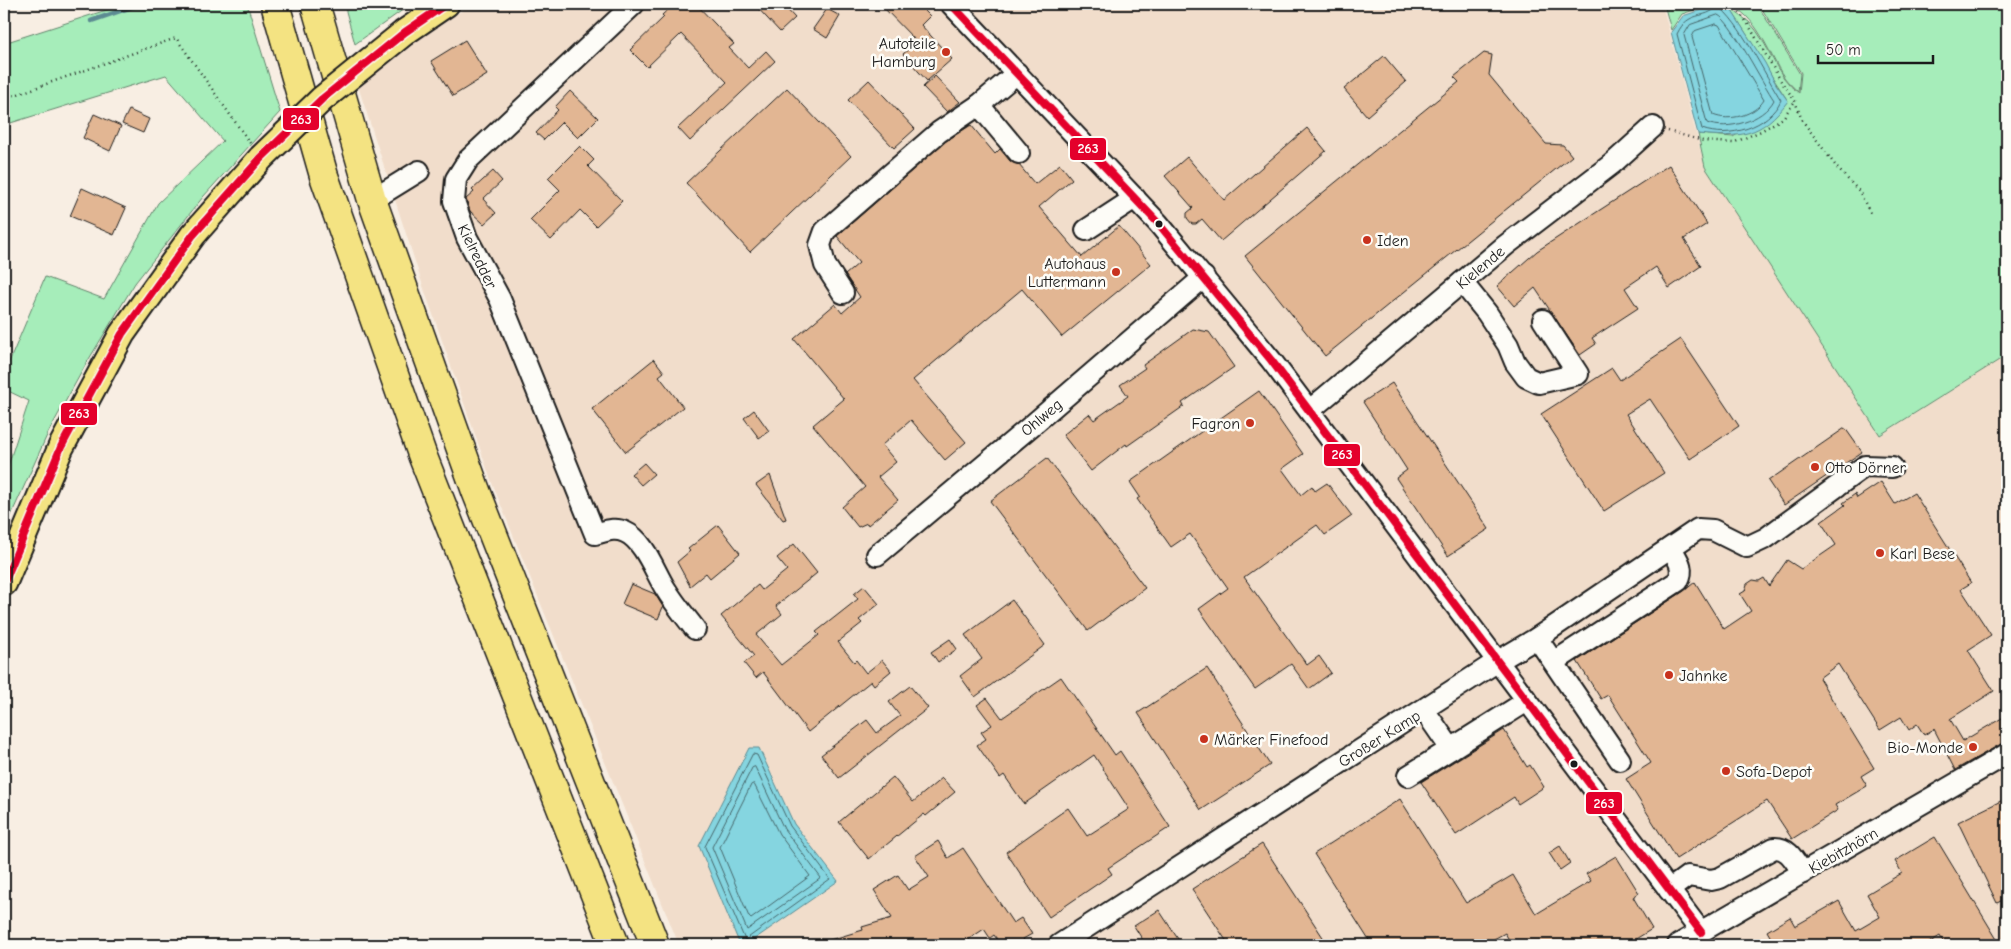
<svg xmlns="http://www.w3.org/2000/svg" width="2011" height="949" viewBox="0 0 2011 949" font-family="'Comic Neue',sans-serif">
<rect width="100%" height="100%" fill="#f8eee3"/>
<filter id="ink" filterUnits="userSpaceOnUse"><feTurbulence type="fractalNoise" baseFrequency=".02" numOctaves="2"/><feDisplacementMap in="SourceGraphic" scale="10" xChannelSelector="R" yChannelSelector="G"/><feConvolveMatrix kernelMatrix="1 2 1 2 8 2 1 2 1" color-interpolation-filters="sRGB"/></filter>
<g filter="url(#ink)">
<!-- built -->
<path fill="#f1ddcb" d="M 473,4 L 1662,4 L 1705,167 L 1881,435 L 2007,355 L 2007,945 L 679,945 L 492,483 L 423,286 L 358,86 L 432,29 Z"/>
<!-- green -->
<g fill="#a6edba" stroke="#61846b">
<path d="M 125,4 L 247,4 L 280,112 L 203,197 L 135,283 L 86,364 L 48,433 L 4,531 L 4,478 L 29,401 L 4,389 L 4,374 L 45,277 L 104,299 L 158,203 L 223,141 L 166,75 L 4,125 L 4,43 Z"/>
<path d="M 344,4 L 411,4 L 355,44 Z"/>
<path d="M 1664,4 L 1712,4 L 1682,14 L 1671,30 Z"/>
<path d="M 1727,4 L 1757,4 L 1800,74 L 1798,92 C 1794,87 1788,83 1784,77 C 1768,53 1757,14 1727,4 Z"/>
<path d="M 1759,4 L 2007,4 L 2007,355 L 1880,435 L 1705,167 L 1698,134 L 1733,137 L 1788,101 C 1767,71 1750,38 1730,8 C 1736,13 1743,17 1749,22 C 1770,43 1775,77 1799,93 L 1801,73 Z"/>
</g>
<!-- water -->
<g fill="#85d5e0" stroke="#5b8b92">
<path d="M 1718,4 L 1730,8 L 1765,63 L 1776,84 L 1788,101 C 1761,137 1741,138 1698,134 L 1671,32 L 1683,16 Z"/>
<path d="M 749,748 L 759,748 L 794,824 L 838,881 L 746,945 L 740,945 L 699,846 Z"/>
</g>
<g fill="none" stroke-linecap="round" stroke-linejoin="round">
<!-- shore -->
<g stroke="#46666a" stroke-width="1">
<path d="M 1718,6 C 1739,20 1766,77 1781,100 C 1769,127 1729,139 1702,129 L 1677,34 C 1689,9 1704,21 1718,6 Z"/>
<path d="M 1718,15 C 1730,19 1764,86 1774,100 C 1763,121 1727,131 1707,123 L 1684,35 L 1690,25 Z"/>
<path d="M 1716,24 L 1719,25 L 1764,100 C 1755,115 1729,122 1713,115 L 1692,37 L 1695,31 Z"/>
<path d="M 753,754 L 757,755 L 790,826 L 830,879 L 745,940 L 705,847 Z"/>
<path d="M 755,767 L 784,829 L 821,878 L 747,930 L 712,847 L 752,768 Z"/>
<path d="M 754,784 L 779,834 L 810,876 L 751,919 L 749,917 L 720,847 L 751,785 Z"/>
</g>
<!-- stream -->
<path stroke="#5b8b92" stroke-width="4.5" d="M 91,21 L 140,4"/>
</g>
<!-- building -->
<g fill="#e2b693" stroke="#1c1c1c">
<path d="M 674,4 L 696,4 L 734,44 L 729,48 L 748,68 L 766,51 L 775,61 L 690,141 L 678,128 L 727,82 L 681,34 L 647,67 L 630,50 L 664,17 L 662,15 Z"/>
<path d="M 754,4 L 782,4 L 795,18 L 780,32 Z"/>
<path d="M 880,4 L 918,4 L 930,16 L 921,25 L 952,59 L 927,81 L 903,54 L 917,42 Z"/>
<path d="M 827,9 L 840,16 L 827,38 L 813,29 Z"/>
<path d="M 465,40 L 487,75 L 453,96 L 431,61 Z"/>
<path d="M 1484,53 L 1492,55 L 1489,75 L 1546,144 L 1563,145 L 1572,156 L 1325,356 L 1245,256 L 1459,82 L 1454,77 Z"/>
<path d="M 1384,56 L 1406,82 L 1367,116 L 1344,89 Z"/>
<path d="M 935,76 L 960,102 L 947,112 L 923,87 Z"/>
<path d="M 869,80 L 915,129 L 894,148 L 848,100 Z"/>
<path d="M 787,88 L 851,156 L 750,252 L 686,183 Z"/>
<path d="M 570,91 L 598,118 L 578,138 L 562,122 L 544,140 L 536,133 L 558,110 L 555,107 Z"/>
<path d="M 129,110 L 149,119 L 143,133 L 122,124 Z"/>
<path d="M 94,114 L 121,126 L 110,151 L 83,138 Z"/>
<path d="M 971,125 L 995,154 L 1000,149 L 1010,161 L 1019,165 L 1035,184 L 1060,164 L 1072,179 L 1039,207 L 1082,257 L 1119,226 L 1151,264 L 1062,337 L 1022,289 L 913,380 L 966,442 L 945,460 L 911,420 L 882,445 L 896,462 L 878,477 L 898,500 L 868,525 L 867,523 L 858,527 L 842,507 L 865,487 L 813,425 L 844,399 L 794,339 L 835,304 L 842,313 L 860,297 L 845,275 L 859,263 L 837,236 L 946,141 Z"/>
<path d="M 1307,128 L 1326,151 L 1221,241 L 1202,219 L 1196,224 L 1192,224 L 1187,218 L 1187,213 L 1193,208 L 1165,176 L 1187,157 L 1224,200 Z"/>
<path d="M 580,146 L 594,160 L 588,166 L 622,201 L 596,226 L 580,210 L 551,240 L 530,220 L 560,190 L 548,178 Z"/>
<path d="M 1669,165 L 1707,224 L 1684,239 L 1701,266 L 1669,288 L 1656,267 L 1625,288 L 1638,308 L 1592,338 L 1596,344 L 1580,355 L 1535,288 L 1514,306 L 1497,286 L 1537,251 Z"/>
<path d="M 493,171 L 502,181 L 483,199 L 496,213 L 484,224 L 470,211 L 466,199 L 474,192 L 472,190 Z"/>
<path d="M 82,188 L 126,208 L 114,235 L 70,216 Z"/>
<path d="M 1193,329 L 1209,332 L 1234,367 L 1182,403 L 1184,406 L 1127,446 L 1126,444 L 1091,471 L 1063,435 L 1089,414 L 1094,420 L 1128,396 L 1120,385 L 1145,368 L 1143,365 Z"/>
<path d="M 1681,339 L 1739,426 L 1690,459 L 1650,399 L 1626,414 L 1664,473 L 1604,511 L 1541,414 L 1612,368 L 1620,380 Z"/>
<path d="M 654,359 L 664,372 L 659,376 L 683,407 L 626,452 L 592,409 Z"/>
<path d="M 1392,383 L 1489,529 L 1448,556 L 1396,478 L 1407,470 L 1363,402 Z"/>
<path d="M 1259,391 L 1303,454 L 1282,469 L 1301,495 L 1312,486 L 1315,491 L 1327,483 L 1352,516 L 1325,535 L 1317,525 L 1244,577 L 1307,665 L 1319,656 L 1331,673 L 1309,689 L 1291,664 L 1255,689 L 1199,609 L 1228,588 L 1190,534 L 1171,547 L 1137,499 L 1140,497 L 1130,482 Z"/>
<path d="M 754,410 L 769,431 L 759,438 L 744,418 Z"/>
<path d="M 1845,428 L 1862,452 L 1784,505 L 1768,481 Z"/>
<path d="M 1047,458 L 1145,588 L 1088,631 L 990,501 Z"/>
<path d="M 644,463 L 654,474 L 641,485 L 631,474 Z"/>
<path d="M 770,475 L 786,519 L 783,520 L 756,485 Z"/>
<path d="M 1881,482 L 1895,504 L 1914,493 L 1971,583 L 1961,589 L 1991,635 L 1968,650 L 1994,691 L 1950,719 L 1963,741 L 2007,715 L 2007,742 L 2001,744 L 1955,770 L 1934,729 L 1924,735 L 1917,724 L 1909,730 L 1901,717 L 1880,730 L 1838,664 L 1819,678 L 1874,768 L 1861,776 L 1867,786 L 1835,805 L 1838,810 L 1792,839 L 1767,801 L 1676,859 L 1626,779 L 1651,763 L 1608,695 L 1601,699 L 1577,661 L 1684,591 L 1695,582 L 1724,629 L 1751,611 L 1740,594 L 1745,591 L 1747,584 L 1753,580 L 1759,581 L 1764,578 L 1769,586 L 1787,560 L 1801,569 L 1836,545 L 1821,522 L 1845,505 L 1843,503 L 1855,494 L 1857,498 Z"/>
<path d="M 718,525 L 740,553 L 710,578 L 706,573 L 690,586 L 677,562 L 690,551 L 688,549 Z"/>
<path d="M 794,544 L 817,573 L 776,606 L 782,614 L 756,635 L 781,665 L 819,635 L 816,632 L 858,599 L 854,594 L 864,586 L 879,604 L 859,620 L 862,623 L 838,642 L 854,662 L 856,660 L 866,673 L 882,660 L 891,671 L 874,685 L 871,681 L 808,732 L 763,672 L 756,678 L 744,663 L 754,656 L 721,616 L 758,585 L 762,590 L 787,570 L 777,558 Z"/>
<path d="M 631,584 L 655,594 L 663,607 L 658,619 L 622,604 Z"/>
<path d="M 1012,600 L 1045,645 L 975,697 L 960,676 L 982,659 L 965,635 Z"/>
<path d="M 950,639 L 957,649 L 938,662 L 931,652 Z"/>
<path d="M 1207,668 L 1270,765 L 1201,810 L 1138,713 Z"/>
<path d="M 1061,677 L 1115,755 L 1120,751 L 1170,827 L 1108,868 L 1112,874 L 1049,917 L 1006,852 L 1068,808 L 1087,836 L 1129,809 L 1094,755 L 1024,804 L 1004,775 L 1000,778 L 977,745 L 986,739 L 981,732 L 992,725 L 977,705 L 987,698 L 1002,718 Z"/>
<path d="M 910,686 L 928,708 L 839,778 L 821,755 L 867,720 L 877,733 L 900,716 L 889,702 Z"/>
<path d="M 1504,730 L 1527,767 L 1530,765 L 1544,787 L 1518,804 L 1514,797 L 1456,835 L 1421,782 Z"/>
<path d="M 893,777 L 913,802 L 942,778 L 955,792 L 926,816 L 924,814 L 869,859 L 839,822 Z"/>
<path d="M 2007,798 L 2007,898 L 1997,903 L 1958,822 Z"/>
<path d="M 1400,799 L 1466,903 L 1513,875 L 1536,914 L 1591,881 L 1586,874 L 1616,856 L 1639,893 L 1633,897 L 1652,929 L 1626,945 L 1512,945 L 1505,933 L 1483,945 L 1372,945 L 1314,854 Z"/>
<path d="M 1935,837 L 1998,941 L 1992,945 L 1945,945 L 1940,936 L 1925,945 L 1775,945 L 1767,931 L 1790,917 L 1795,926 L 1839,901 L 1856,931 L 1880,917 L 1867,894 L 1902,873 L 1895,861 Z"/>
<path d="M 938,841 L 948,858 L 963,848 L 1013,923 L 1021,918 L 1032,934 L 1023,939 L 1027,945 L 1001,945 L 994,935 L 990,938 L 984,929 L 960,945 L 823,945 L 823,942 L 863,930 L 862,927 L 892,918 L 874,890 L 898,875 L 908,890 L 929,877 L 915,856 Z"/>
<path d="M 1262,844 L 1328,945 L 1229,945 L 1192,889 Z"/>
<path d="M 1560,846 L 1570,863 L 1560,870 L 1549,853 Z"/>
<path d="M 1159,910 L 1182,945 L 1146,945 L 1134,926 Z"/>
</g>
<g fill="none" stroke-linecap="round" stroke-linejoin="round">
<!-- minor casing -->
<g stroke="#1c1c1c" stroke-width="24">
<g id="minor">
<path d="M 634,4 L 468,160 L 456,179 L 454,201 L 467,238 L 500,299 L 595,534 C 606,531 615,527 625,532 C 644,540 655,572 665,588 C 674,603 685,616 695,629"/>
<path d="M 951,4 L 1158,223 L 1271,360 L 1701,932"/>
<path d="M 1017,73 L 979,105 L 1019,153"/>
<path d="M 372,200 L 419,171"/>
<path d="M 1086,230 L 1135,198"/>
<path d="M 1462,282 L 1487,313 L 1508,345 L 1515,362 L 1526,377 L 1539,383 L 1578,374 L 1543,320"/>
<path d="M 843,293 L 825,265 L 820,245 L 825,231 L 939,132 L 979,105"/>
<path d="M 1310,410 L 1506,245 L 1612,164 L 1653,127"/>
<path d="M 877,555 L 1030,427 L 1204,277"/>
<path d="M 1537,638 L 1620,760"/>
<path d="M 1554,662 L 1678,581 C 1685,568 1678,560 1671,548"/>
<path d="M 1424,710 L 1451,749"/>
<path d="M 1408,776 L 1527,701"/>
<path d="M 1669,890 L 1688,876 L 1711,880 L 1720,878 L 1774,848 C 1789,847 1795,862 1803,873"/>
<path d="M 1059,945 L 1498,661 L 1537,638 L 1698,529 L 1713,530 L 1747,547 L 1766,538 L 1865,466 L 1892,467"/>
<path d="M 1678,945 L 2007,754"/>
</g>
</g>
<!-- major casing -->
<g stroke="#1c1c1c" stroke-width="29">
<g id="major">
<path d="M 405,32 L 446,4"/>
<path d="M 4,583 L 61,447 L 122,334 L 193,235 L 261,158"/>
</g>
</g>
<!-- highway casing -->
<g stroke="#1c1c1c" stroke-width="31">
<g id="highway">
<path d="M 275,4 L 324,176 L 423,457 L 615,945"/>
<path d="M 315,4 L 372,200 L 476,491 L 655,945"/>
</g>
</g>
<!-- path -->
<g stroke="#1c1c1c" stroke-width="2.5" stroke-dasharray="1 4" stroke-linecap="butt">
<path d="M 1733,4 L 1748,24 L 1781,81 L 1795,101 L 1802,120 L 1838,169 L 1859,191 L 1871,215"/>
<path d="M 4,99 L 176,38 L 250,143"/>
<path d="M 1668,131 L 1703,141 L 1733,143 L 1761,131 L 1783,118 L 1795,101"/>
</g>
<!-- minor -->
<use href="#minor" stroke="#fdfcf7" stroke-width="20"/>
<!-- major -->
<use href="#major" stroke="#f4e382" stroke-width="25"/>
<!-- highway -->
<use href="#highway" stroke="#f4e382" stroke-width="28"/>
<!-- major-bridge casing -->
<g stroke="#1c1c1c" stroke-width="29" stroke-linecap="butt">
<path id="major-bridge" d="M 261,158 L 322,99 L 405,32"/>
</g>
<!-- major-bridge -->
<use href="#major-bridge" stroke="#f4e382" stroke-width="25"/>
<!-- bus-1 casing -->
<g stroke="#fdfcf7" stroke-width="11">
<g id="bus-1">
<path d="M 951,4 L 1158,223 L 1271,360 L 1701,932"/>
<path d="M 4,583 L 61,447 L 122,334 L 193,235 L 261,158 L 322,99 L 405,32 L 446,4"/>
</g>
</g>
<!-- bus-1 -->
<use href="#bus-1" stroke="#e4002b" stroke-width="8"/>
</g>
</g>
<!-- markers -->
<g fill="#c8321e" stroke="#fdfcf7" stroke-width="2">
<circle cx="946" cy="52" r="5"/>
<circle cx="1367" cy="240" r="5"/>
<circle cx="1116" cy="272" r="5"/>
<circle cx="1250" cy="423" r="5"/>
<circle cx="1815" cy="467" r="5"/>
<circle cx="1880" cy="553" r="5"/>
<circle cx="1669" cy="675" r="5"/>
<circle cx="1204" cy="739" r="5"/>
<circle cx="1973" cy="747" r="5"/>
<circle cx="1726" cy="771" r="5"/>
</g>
<g fill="#1c1c1c" stroke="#fdfcf7" stroke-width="2">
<circle cx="1159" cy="224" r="4.5"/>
<circle cx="1574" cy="764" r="4.5"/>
</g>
<g text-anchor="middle" stroke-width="5" stroke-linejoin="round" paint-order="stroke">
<!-- poi labels -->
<g font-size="16" fill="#1c1c1c" stroke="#fdfcf7" text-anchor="start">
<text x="936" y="49" text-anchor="end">Autoteile<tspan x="936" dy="18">Hamburg</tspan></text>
<text x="1377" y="246">Iden</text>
<text x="1106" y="269" text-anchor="end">Autohaus<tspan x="1106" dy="18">Luttermann</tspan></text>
<text x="1240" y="429" text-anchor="end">Fagron</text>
<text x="1825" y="473">Otto Dörner</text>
<text x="1890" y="559">Karl Bese</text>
<text x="1679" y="681">Jahnke</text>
<text x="1214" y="745">Märker Finefood</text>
<text x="1963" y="753" text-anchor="end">Bio-Monde</text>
<text x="1736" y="777">Sofa-Depot</text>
</g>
<!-- street labels -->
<g font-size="16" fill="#1c1c1c" stroke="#fdfcf7">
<text transform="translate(478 256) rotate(64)" y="6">Kielredder</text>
<text transform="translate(1480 267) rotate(-40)" y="6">Kielende</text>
<text transform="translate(1041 417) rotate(-40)" y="6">Ohlweg</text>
<text transform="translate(1379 738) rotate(-32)" y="6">Großer Kamp</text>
<text transform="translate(1843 850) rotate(-30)" y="6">Kiebitzhörn</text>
</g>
</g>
<g stroke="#fdfcf7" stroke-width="2">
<rect x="282" y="107" width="38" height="24" rx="5" fill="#e4002b"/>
<rect x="1069" y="137" width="38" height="24" rx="5" fill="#e4002b"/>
<rect x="60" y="402" width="38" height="24" rx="5" fill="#e4002b"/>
<rect x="1323" y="443" width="38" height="24" rx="5" fill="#e4002b"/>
<rect x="1585" y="791" width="38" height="24" rx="5" fill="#e4002b"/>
</g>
<g font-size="14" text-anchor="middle" font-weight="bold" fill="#fff">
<text x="301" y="124">263</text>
<text x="1088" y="153">263</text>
<text x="79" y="418">263</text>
<text x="1342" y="459">263</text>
<text x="1604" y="808">263</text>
</g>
<!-- margin -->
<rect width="2011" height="949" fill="none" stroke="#fdfcf7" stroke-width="20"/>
<rect x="10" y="10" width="1991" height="929" fill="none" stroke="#1c1c1c" stroke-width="2" filter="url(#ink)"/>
<!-- scale -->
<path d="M1818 55v8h115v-8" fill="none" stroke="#1c1c1c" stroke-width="2.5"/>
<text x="1826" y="55" font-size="15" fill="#1c1c1c" stroke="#fdfcf7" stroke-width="4" paint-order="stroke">50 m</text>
</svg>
